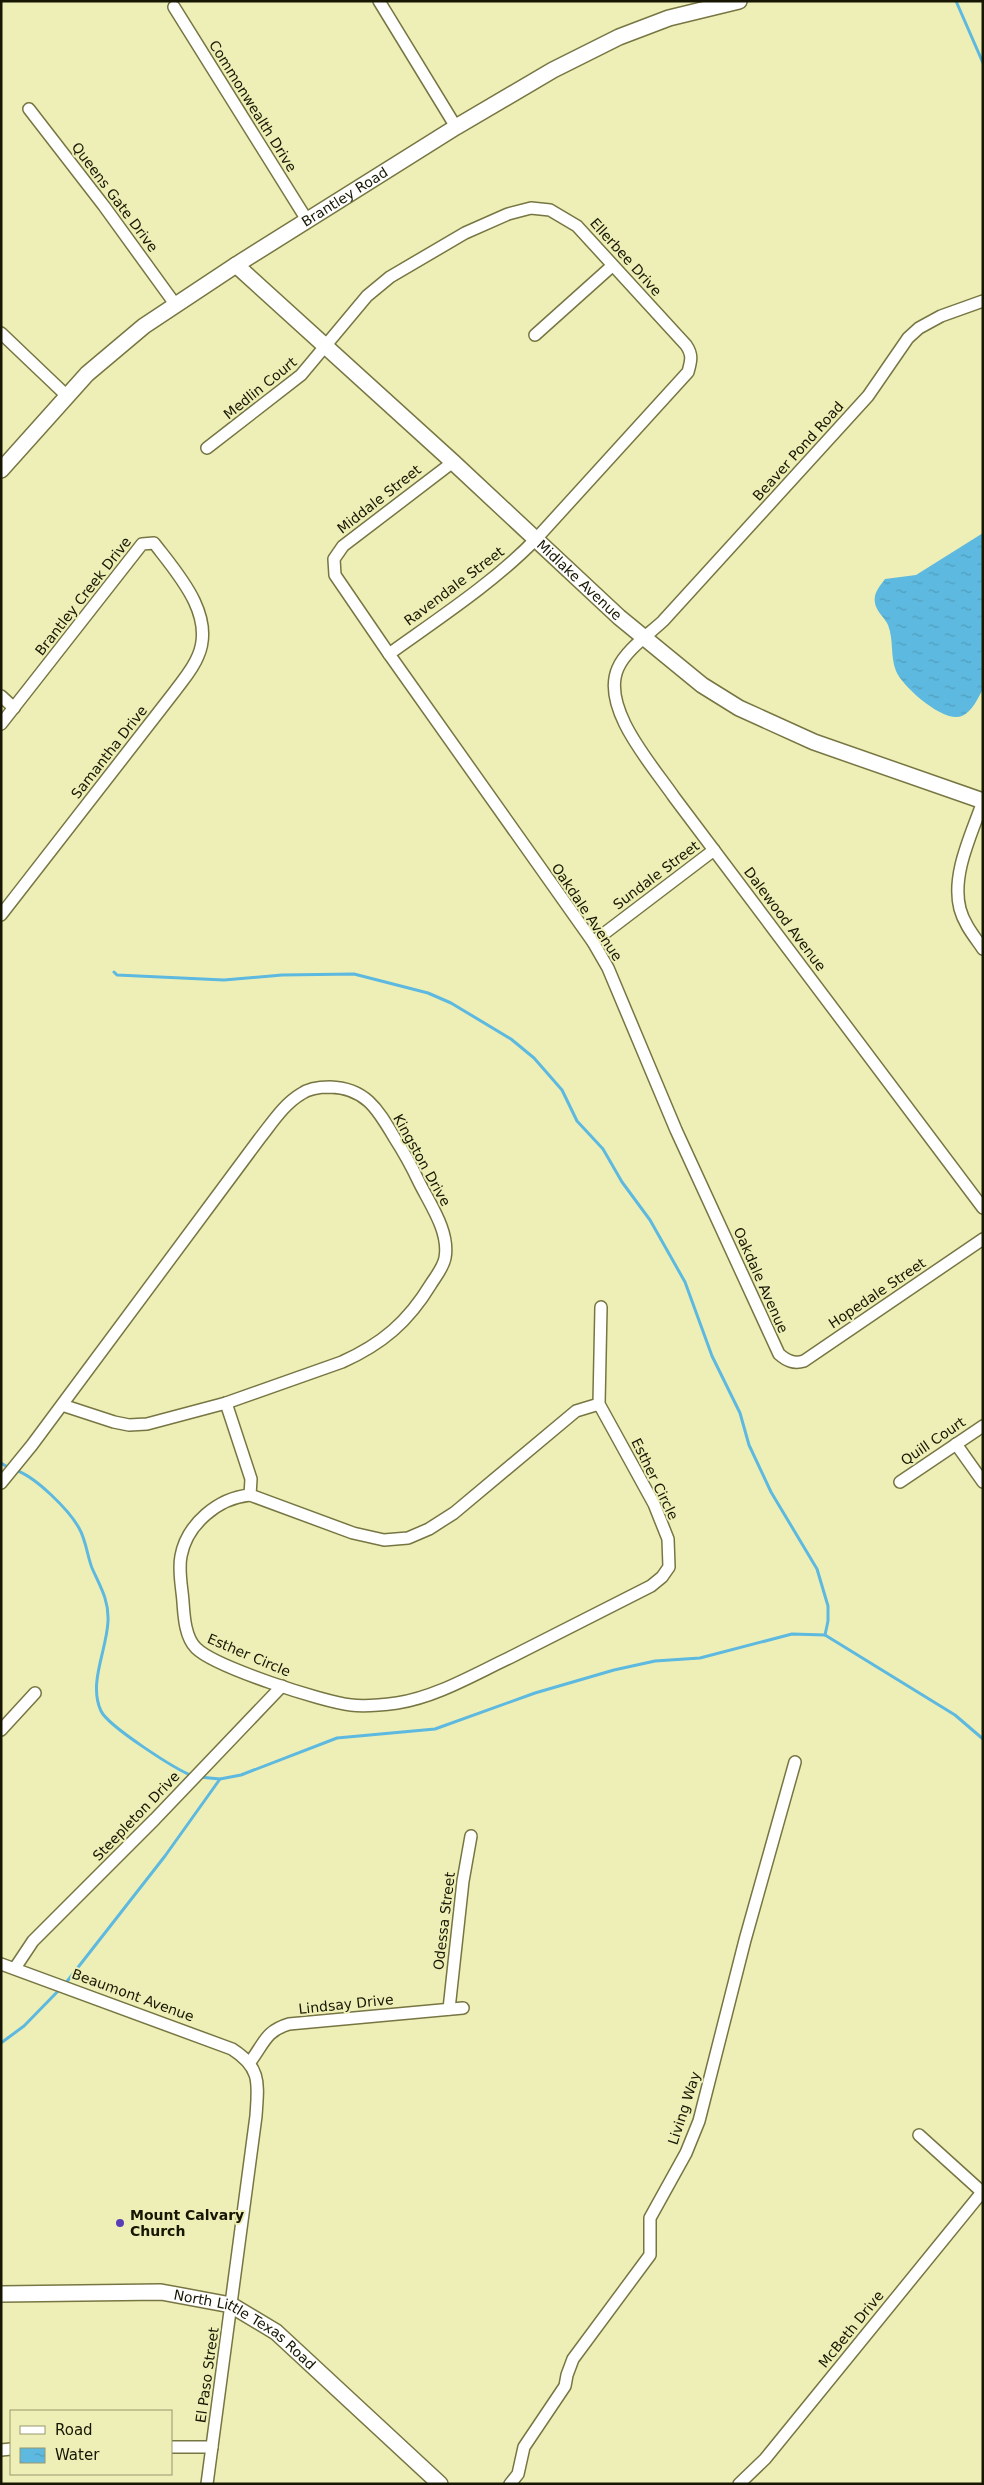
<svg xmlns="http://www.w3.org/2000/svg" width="984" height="2485" viewBox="0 0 984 2485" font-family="'DejaVu Sans',sans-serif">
<defs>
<pattern id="water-ripples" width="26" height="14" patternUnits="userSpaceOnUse" patternTransform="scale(1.25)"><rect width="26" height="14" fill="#5db9df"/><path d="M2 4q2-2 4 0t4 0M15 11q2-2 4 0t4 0" fill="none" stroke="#509ebe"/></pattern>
</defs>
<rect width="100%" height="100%" fill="#eeefb7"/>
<!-- water -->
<path fill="url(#water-ripples)" d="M 983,533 L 983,689 C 978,698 972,712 962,716 C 944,724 902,686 896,671 C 890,656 894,640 888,625 C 885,618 876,611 875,603 C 873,593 880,586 885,579 L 916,575 Z"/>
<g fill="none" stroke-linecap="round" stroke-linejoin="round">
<!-- stream -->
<g stroke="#5db9df" stroke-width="3">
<path d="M 956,1 L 983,63"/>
<path d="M 114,972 L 117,975 L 224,980 L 282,975 L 354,974 L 428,993 L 451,1003 L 511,1039 L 534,1058 L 562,1090 L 577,1121 L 603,1149 L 622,1182 L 650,1220 L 685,1282 L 712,1356 L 740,1413 L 749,1445 L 771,1492 L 817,1569 L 828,1606 L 828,1621 L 825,1635"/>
<path d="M 1,1463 L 9,1468"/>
<path d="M 15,1470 C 35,1476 69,1510 79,1528 C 86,1540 87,1555 92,1568 C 100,1586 109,1600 108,1621 C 107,1650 88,1683 101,1711 C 108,1726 176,1770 193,1776"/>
<path d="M 199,1777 L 220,1779 L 241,1775 L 337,1738 L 435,1729 L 535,1693 L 614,1670 L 655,1661 L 700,1658 L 792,1634 L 825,1635 L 955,1715 L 983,1739"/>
<path d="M 65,1984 L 165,1856 L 220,1779"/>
<path d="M 1,2043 L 24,2026 L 61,1988"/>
</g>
<!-- minor casing -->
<g stroke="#777643" stroke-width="14">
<g id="minor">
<path d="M 379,1 L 456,127"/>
<path d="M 174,7 L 307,220"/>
<path d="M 29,109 L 104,206 L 175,304"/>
<path d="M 983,301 L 941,316 L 919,328 L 908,338 L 868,396 L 663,621 C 648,635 626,650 618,668 C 600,708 653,766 674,797 L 983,1208"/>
<path d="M 1,333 L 67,396"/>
<path d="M 535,335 L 612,266"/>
<path d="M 207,448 L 301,375 L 367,296 L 390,277 L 465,233 L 508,214 L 531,208 L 550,210 L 577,226 L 686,345 C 693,355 691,361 688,372 L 536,539 C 493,583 439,618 389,654"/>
<path d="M 453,462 L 343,546 L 334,559 L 335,575 L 389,654 L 593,942 L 608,968 L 676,1130 L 779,1354 C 787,1361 794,1364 804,1361 L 983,1239"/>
<path d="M 1,696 L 14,708"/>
<path d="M 1,724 L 142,544 L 154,543 C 177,573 216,615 198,656 C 193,669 183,680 175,691 L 1,915"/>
<path d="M 983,801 C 972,834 951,874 960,909 C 964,924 974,936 983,949"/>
<path d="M 593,942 L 714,850"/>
<path d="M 226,1403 L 251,1479 L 250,1495"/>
<path d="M 599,1404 L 576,1411 L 454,1513 L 429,1529 L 408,1538 L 384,1540 L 353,1533 L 250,1495 C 218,1498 187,1524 181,1556 C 178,1571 182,1587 183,1602 C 184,1616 185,1637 196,1648 C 215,1667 323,1702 351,1705 C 366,1707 382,1705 397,1703 C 436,1697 473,1675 509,1658 C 556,1634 603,1610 651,1586 L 662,1577 L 669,1567 L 668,1539 L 654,1504 L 599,1404 L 601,1307"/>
<path d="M 956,1444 L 983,1482"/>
<path d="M 900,1482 L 983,1426"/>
<path d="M 1,1483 L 32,1445 L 260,1138 C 272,1123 284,1104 301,1094 C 309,1088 320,1087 330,1087 C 366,1088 378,1110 394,1137 C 403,1151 411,1165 418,1180 C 429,1203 450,1231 445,1258 C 443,1268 436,1276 431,1284 C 408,1322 382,1344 342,1362 L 226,1403 L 147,1424 L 129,1425 L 114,1422 L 62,1405"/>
<path d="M 1,1730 L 35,1693"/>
<path d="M 1,1964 L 232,2049 C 262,2068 258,2084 256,2116 L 207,2484"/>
<path d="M 15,1968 L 33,1941 L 155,1819 L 282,1686"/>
<path d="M 449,2009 L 463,1881 L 471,1836"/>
<path d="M 250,2062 C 264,2044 265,2031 289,2024 L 463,2008"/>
<path d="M 919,2135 L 982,2192"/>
<path d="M 171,2447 L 212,2447"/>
<path d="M 1,2450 L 11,2449"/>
<path d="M 510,2484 L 518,2474 L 524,2447 L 565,2386 L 567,2375 L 573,2359 L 650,2255 L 650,2218 L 686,2153 L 699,2121 L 745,1940 L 795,1762"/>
<path d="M 739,2484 L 765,2459 L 983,2191"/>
</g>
</g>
<!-- tertiary casing -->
<g stroke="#777643" stroke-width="18">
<g id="tertiary">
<path id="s1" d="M 236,265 L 453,462 L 619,617 L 702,685 L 739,708 L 814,742 L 983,801"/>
<path id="s2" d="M 1,470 L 87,374 L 144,326 L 236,265 L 456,127 L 553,70 L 619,37 L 669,18 L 739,1"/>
<path id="s3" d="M 1,2294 L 161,2292 L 231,2305 L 276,2332 L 440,2484"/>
</g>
</g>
<!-- minor -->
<use href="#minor" stroke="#fff" stroke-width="11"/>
<!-- tertiary -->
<use href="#tertiary" stroke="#fff" stroke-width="15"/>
</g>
<!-- markers -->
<circle fill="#593db5" stroke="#eeefb7" stroke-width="2" cx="120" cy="2223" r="5"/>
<g text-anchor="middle" stroke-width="4" stroke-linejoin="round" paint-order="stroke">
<!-- street labels -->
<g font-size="14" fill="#161602" stroke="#eeefb7">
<text transform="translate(253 106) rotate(58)" y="5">Commonwealth Drive</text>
<text dy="5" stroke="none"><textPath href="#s2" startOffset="442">Brantley Road</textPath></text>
<text transform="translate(115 197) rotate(53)" y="5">Queens Gate Drive</text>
<text transform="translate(626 257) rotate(48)" y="5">Ellerbee Drive</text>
<text transform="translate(260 388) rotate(-39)" y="5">Medlin Court</text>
<text transform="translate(798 451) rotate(-48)" y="5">Beaver Pond Road</text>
<text transform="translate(379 499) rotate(-38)" y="5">Middale Street</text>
<text dy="5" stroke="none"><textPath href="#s1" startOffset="466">Midlake Avenue</textPath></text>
<text transform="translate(454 586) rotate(-37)" y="5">Ravendale Street</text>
<text transform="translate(83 596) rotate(-52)" y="5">Brantley Creek Drive</text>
<text transform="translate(109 752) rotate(-52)" y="5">Samantha Drive</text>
<text transform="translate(656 875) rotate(-37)" y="5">Sundale Street</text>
<text transform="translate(587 912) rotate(56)" y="5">Oakdale Avenue</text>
<text transform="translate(785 919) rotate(53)" y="5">Dalewood Avenue</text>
<text transform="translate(422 1160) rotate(61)" y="5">Kingston Drive</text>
<text transform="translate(761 1280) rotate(66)" y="5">Oakdale Avenue</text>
<text transform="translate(877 1293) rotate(-34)" y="5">Hopedale Street</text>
<text transform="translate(933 1441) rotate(-34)" y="5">Quill Court</text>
<text transform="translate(655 1479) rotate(64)" y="5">Esther Circle</text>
<text transform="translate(249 1655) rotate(23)" y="5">Esther Circle</text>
<text transform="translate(136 1816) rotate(-46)" y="5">Steepleton Drive</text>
<text transform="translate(444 1921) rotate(-83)" y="5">Odessa Street</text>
<text transform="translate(133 1995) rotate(20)" y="5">Beaumont Avenue</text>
<text transform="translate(346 2004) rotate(-6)" y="5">Lindsay Drive</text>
<text transform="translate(684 2108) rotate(-72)" y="5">Living Way</text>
<text transform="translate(851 2329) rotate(-51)" y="5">McBeth Drive</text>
<text dy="5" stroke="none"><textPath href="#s3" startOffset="254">North Little Texas Road</textPath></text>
<text transform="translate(207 2375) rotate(-82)" y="5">El Paso Street</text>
</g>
<!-- poi labels -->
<g font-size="14" font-weight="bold" fill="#161602" stroke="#eeefb7" text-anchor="start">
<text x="130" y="2220">Mount Calvary<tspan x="130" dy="16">Church</tspan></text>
</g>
</g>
<!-- border -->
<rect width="984" height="2485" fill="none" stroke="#161602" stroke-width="5"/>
<!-- legend -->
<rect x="10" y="2410" width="162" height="65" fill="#eeefb7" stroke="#98986f"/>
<rect x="20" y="2426" width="25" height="8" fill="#ffffff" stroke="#98986f"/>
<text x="55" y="2435" font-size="15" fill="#161602">Road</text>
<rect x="20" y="2448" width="25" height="15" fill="url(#water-ripples)" stroke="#98986f"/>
<text x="55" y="2460" font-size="15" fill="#161602">Water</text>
</svg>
